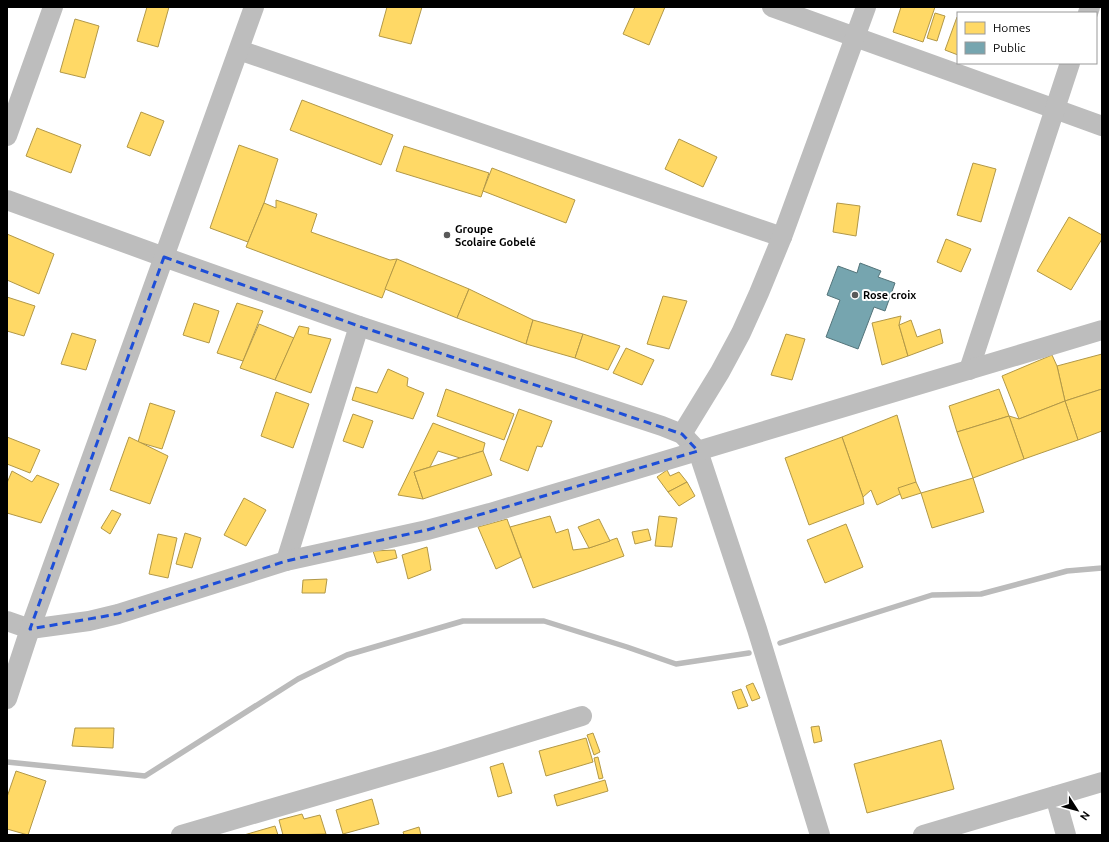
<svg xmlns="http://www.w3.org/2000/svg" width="1109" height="842" viewBox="0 0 1109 842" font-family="Ubuntu,sans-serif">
<rect width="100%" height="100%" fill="#fff"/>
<!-- homes -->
<g fill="#ffd966" stroke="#b29847">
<path d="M 147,7 L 169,7 L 158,47 L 137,41 Z"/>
<path d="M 387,7 L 422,7 L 411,44 L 379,36 Z"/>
<path d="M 635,7 L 665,7 L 649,45 L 623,34 Z"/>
<path d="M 901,7 L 935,7 L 923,42 L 893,32 Z"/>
<path d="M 935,13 L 945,16 L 937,41 L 927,38 Z"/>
<path d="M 957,17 L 958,17 L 958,55 L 945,50 Z"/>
<path d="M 75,19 L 99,26 L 85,78 L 60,72 Z"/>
<path d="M 302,100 L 393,135 L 381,165 L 290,130 Z"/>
<path d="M 141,112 L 164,121 L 150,156 L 127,147 Z"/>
<path d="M 37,128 L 81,145 L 71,173 L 26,156 Z"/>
<path d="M 679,139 L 717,157 L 703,187 L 665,169 Z"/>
<path d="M 239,145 L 278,159 L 264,203 L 248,242 L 210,228 Z"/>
<path d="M 404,146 L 489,173 L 481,197 L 396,171 Z"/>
<path d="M 973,163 L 996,169 L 981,222 L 957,215 Z"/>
<path d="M 492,168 L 575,200 L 566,223 L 483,191 Z"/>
<path d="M 276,200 L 317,214 L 311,232 L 390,260 L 397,259 L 382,298 L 246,247 L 264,203 L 276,208 Z"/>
<path d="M 837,203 L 860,206 L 856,236 L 833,232 Z"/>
<path d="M 1069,217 L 1102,235 L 1102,239 L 1071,290 L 1037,271 Z"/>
<path d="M 7,234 L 54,254 L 39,294 L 7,280 Z"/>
<path d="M 946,239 L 971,249 L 961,272 L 937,262 Z"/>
<path d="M 397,259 L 469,289 L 457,318 L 385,289 Z"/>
<path d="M 469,289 L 533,320 L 526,344 L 457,318 Z"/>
<path d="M 663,296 L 687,301 L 669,349 L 647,344 Z"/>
<path d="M 7,297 L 35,306 L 24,336 L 7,331 Z"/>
<path d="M 194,303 L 219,311 L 209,343 L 183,335 Z"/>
<path d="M 237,303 L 263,311 L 243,361 L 217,353 Z"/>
<path d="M 901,316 L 899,325 L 908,356 L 882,365 L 872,323 Z"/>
<path d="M 533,320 L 583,334 L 575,358 L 526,344 Z"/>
<path d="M 911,320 L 917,337 L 940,329 L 943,343 L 908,356 L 899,325 Z"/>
<path d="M 259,324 L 294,338 L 275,380 L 240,368 Z"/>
<path d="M 299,326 L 309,328 L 308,334 L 331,339 L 311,393 L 275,380 Z"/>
<path d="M 72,333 L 96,340 L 86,370 L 61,364 Z"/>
<path d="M 583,334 L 620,346 L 608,370 L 575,358 Z"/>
<path d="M 786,334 L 805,339 L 792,380 L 771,375 Z"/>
<path d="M 626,348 L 654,360 L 642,385 L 613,373 Z"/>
<path d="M 1102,354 L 1102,389 L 1065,401 L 1057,366 Z"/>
<path d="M 1052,355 L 1057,366 L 1065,401 L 1019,419 L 1002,376 Z"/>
<path d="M 388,369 L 408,378 L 407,386 L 424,393 L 413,419 L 352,400 L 356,387 L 377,393 Z"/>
<path d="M 446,389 L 514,414 L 504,440 L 437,416 Z"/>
<path d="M 999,389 L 1009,416 L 957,432 L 949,406 Z"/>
<path d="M 1102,389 L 1102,431 L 1078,440 L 1065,401 Z"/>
<path d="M 276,392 L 309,404 L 293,448 L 261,436 Z"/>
<path d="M 1065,401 L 1078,440 L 1024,459 L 1009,416 L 1019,419 Z"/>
<path d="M 150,403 L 175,411 L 162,449 L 138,442 Z"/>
<path d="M 519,409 L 552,421 L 542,447 L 537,446 L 528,471 L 500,460 Z"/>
<path d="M 353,414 L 373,421 L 363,448 L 343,441 Z"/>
<path d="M 897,415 L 916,482 L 900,494 L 877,505 L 871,490 L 863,497 L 842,437 Z"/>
<path d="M 1009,416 L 1024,459 L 973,478 L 957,432 Z"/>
<path d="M 433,423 L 485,443 L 483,451 L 460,458 L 438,451 L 430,467 L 414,472 L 423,499 L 398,495 Z"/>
<path d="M 7,437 L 40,450 L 30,473 L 7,464 Z"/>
<path d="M 129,437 L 168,456 L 150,504 L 110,490 Z"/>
<path d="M 842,437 L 863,497 L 864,504 L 809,525 L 785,458 Z"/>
<path d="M 483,451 L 492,475 L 423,499 L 414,472 Z"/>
<path d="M 667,470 L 670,476 L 679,472 L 687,482 L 668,492 L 657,477 Z"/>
<path d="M 12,471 L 32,482 L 37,475 L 59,484 L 41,523 L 7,513 L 7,483 Z"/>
<path d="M 973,478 L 984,512 L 932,528 L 921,493 Z"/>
<path d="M 687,482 L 695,496 L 679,506 L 668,492 Z"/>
<path d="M 916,482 L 921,493 L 902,499 L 898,488 Z"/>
<path d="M 244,498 L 266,510 L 246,546 L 224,535 Z"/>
<path d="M 112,510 L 121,514 L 110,534 L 101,528 Z"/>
<path d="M 550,516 L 556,533 L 568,529 L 573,550 L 589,548 L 617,538 L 624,556 L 533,588 L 510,527 Z"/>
<path d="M 659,516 L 677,518 L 672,547 L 655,546 Z"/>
<path d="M 507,519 L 521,557 L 496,569 L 478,527 Z"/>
<path d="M 599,519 L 610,541 L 589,548 L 578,527 Z"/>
<path d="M 846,524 L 863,567 L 825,583 L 807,540 Z"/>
<path d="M 648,529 L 651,540 L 635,544 L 632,532 Z"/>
<path d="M 185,533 L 201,538 L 192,568 L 176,564 Z"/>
<path d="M 158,534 L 177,538 L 168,578 L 149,574 Z"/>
<path d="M 427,547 L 431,570 L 408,579 L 402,555 Z"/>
<path d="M 395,550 L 397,558 L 377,563 L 373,551 Z"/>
<path d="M 327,579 L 325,593 L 302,593 L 303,580 Z"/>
<path d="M 753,683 L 760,698 L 752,701 L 746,686 Z"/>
<path d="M 741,689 L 748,706 L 738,709 L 732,692 Z"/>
<path d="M 819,726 L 822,741 L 814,743 L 811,727 Z"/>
<path d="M 75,728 L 114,728 L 113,748 L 72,746 Z"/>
<path d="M 593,733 L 600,752 L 594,755 L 587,735 Z"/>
<path d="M 586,738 L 593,762 L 546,776 L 539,751 Z"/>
<path d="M 941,740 L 954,789 L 867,813 L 854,764 Z"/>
<path d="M 598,757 L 603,778 L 599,779 L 594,758 Z"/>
<path d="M 503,763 L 512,793 L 498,797 L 490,767 Z"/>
<path d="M 16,771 L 46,781 L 28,835 L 7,829 L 7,797 Z"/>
<path d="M 605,780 L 608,791 L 557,806 L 554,795 Z"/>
<path d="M 372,799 L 379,824 L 343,834 L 336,810 Z"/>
<path d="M 302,814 L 304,819 L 320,815 L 326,834 L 283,835 L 279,820 Z"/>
<path d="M 275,826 L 278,835 L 244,835 Z"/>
<path d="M 419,827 L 421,835 L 404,835 L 403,832 Z"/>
</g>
<!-- public -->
<path fill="#76a5af" stroke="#53747a" d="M 860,263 L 881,271 L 878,277 L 895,283 L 885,311 L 874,307 L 858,349 L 826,337 L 840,300 L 827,295 L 838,266 L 857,273 Z"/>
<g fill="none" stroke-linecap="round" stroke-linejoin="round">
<!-- stream -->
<g stroke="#bbb" stroke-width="5.5">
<path d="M 780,643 L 932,595 L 981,594 L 1067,571 L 1102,568"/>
<path d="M 7,762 L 145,776 L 298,679 L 347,655 L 463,621 L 544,621 L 627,647 L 676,664 L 749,653"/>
</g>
<!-- minor -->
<g stroke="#bdbdbd" stroke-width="20">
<path d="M 772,7 L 1102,126"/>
<path d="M 1088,13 L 1090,7"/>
<path d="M 239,50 L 782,237"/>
<path d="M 7,136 L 53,7"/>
<path d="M 7,200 L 164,257 L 359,326 L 662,426 L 682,434 L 698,451 L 757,629 L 820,835"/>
<path d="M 969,370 L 1070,63"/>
<path d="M 682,434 L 720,372 L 741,333 L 759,293 L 782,237 L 866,7"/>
<path d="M 286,561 L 359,326"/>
<path d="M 7,621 L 30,629 L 89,621 L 118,614 L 286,561 L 427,530 L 490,513 L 1102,330"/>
<path d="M 7,699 L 30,629 L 254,7"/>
<path d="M 1055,796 L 1066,835"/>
<path d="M 181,835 L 439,760 L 582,716"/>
<path d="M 923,835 L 1102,782"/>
</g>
</g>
<!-- marked area -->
<path fill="none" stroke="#1d4ed8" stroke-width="3" stroke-dasharray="8 5" stroke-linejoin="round" d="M 164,257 L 359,326 L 682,434 L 698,451 L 427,530 L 286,561 L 118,614 L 30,629 Z"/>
<!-- markers -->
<g fill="#595959" stroke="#fff" stroke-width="1.5">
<circle cx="447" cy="235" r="4"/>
<circle cx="855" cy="295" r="4"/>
</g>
<g text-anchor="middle" stroke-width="4" stroke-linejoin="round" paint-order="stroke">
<!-- poi labels -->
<g font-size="11" font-weight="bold" fill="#000" stroke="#fff" text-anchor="start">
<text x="455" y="233">Groupe<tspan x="455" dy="13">Scolaire Gobelé</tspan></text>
<text x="863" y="299">Rose croix</text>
</g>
</g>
<!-- border -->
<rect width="1109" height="842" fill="none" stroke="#000000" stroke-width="16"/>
<!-- legend -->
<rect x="957" y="12" width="140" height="52" fill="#ffffff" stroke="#999999"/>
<rect x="965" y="22" width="20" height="12" fill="#ffd966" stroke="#999999"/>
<text x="993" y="32" font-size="12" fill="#000000">Homes</text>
<rect x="965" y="42" width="20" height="12" fill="#76a5af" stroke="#999999"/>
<text x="993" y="52" font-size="12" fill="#000000">Public</text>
<!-- north arrow -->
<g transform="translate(1077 810) rotate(126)" stroke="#ffffff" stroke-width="3" paint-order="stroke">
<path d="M0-3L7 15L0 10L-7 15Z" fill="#000000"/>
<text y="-6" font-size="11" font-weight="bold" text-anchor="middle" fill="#000000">N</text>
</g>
</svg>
